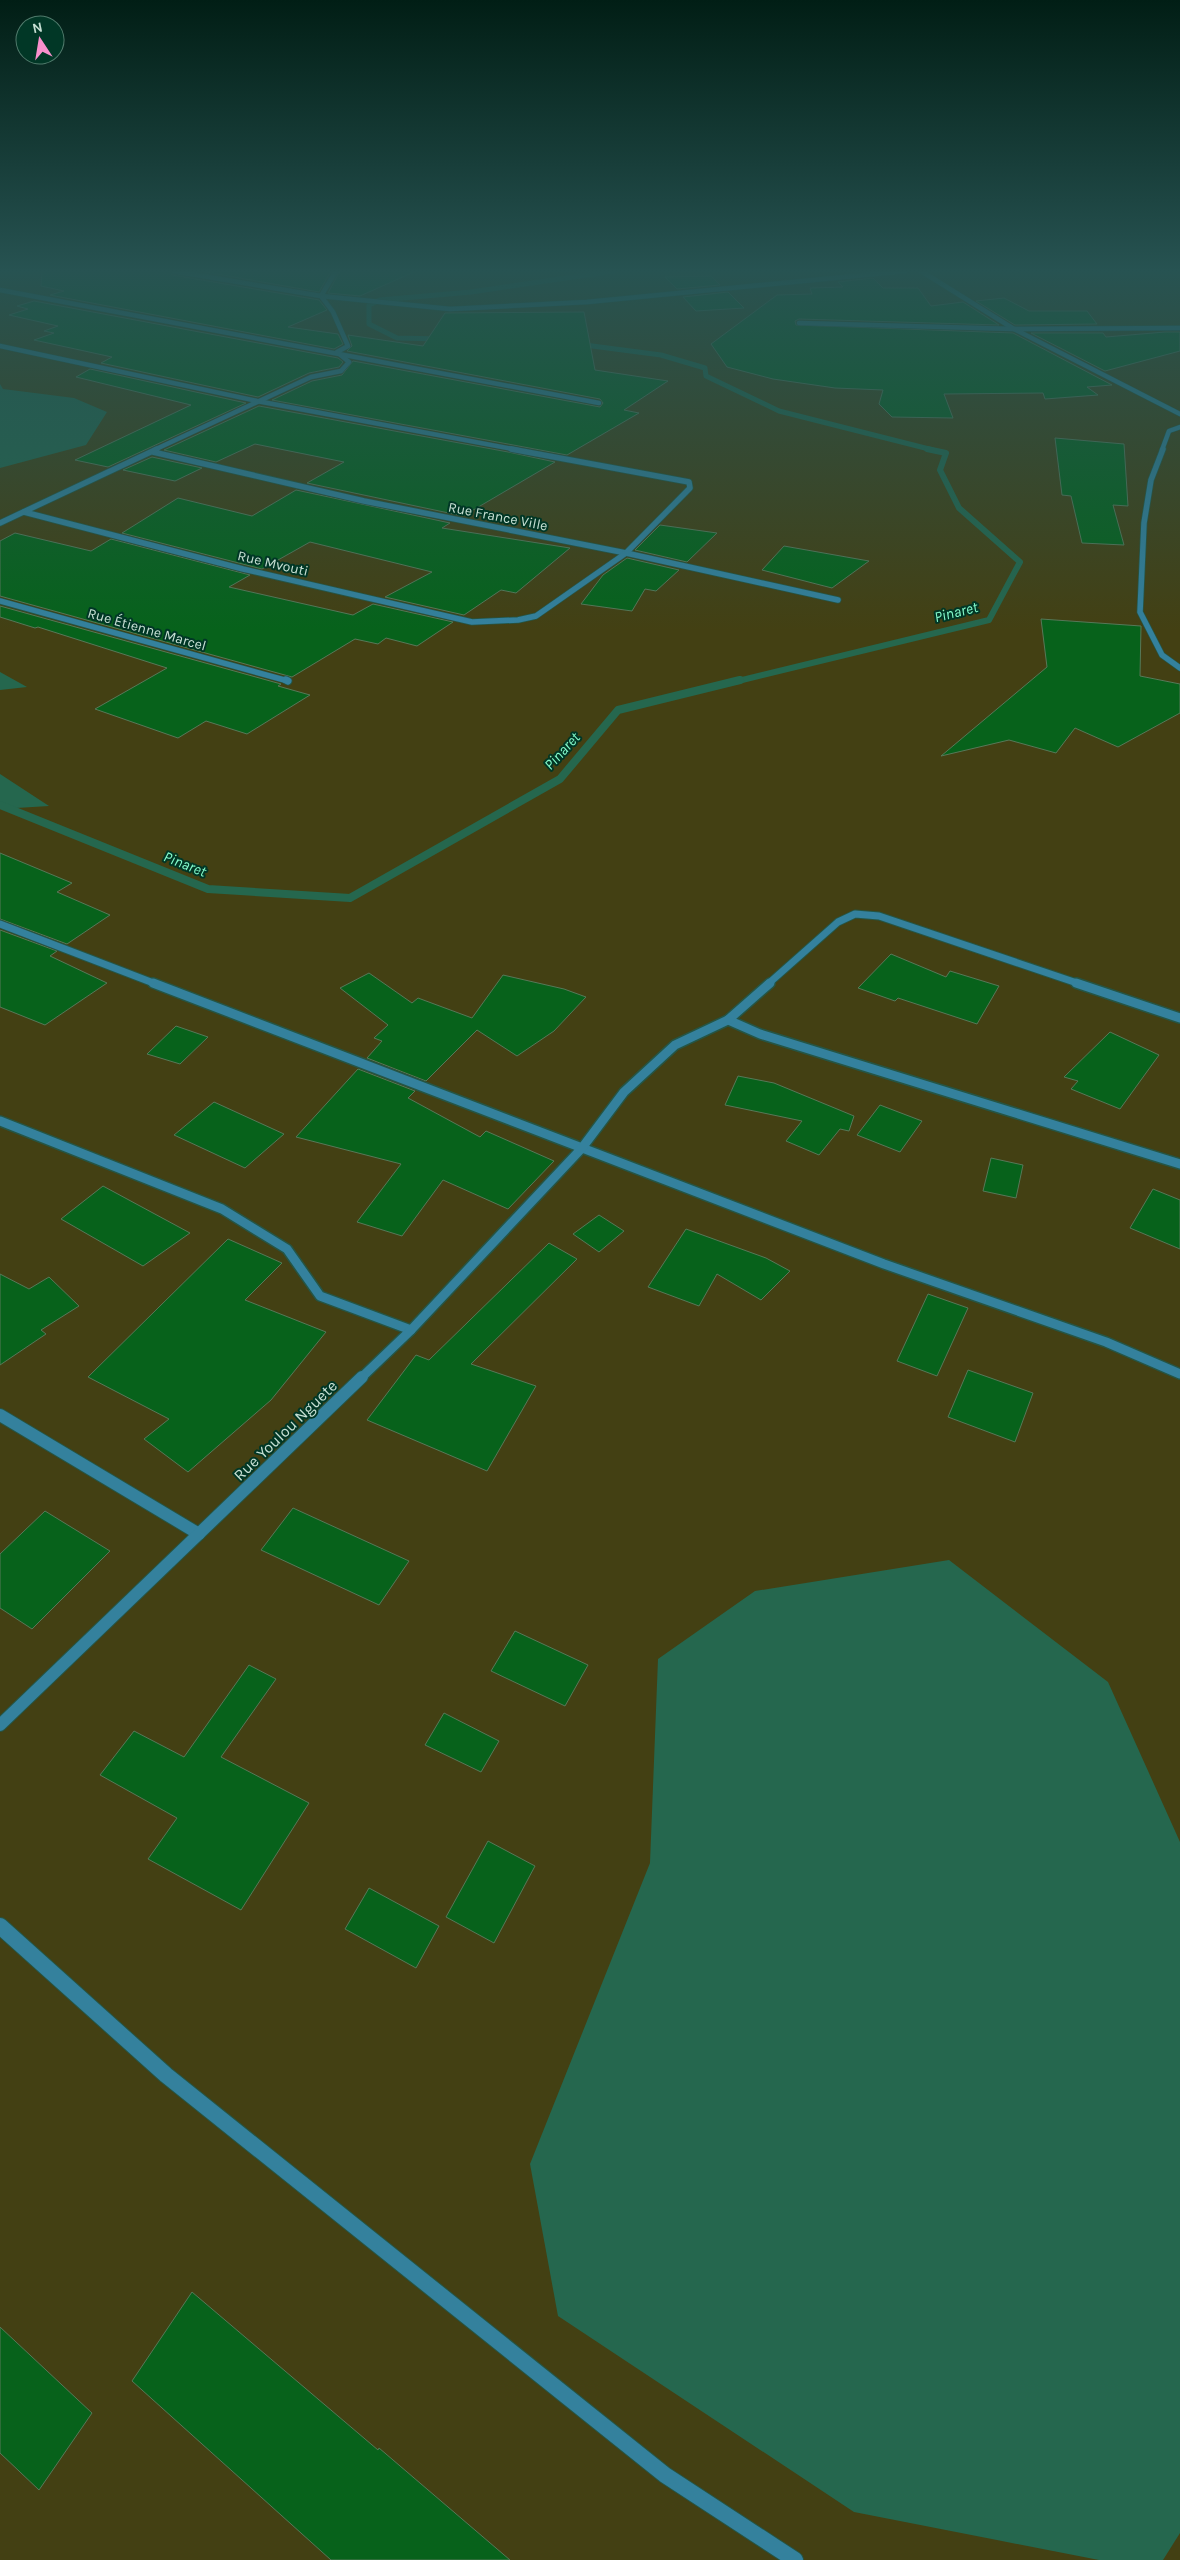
<svg xmlns="http://www.w3.org/2000/svg" width="1180" height="2560" viewBox="0 0 1180 2560" font-family="Karla,sans-serif">
<rect width="100%" height="100%" fill="#013726"/>
<!-- green -->
<rect fill="#434013" x="0" y="271" width="1180" height="2289"/>
<!-- water -->
<g fill="#25674e">
<path d="M 0,384 L 3,389 L 74,398 L 107,412 L 86,445 L 0,468 Z"/>
<path d="M 0,672 L 27,687 L 0,690 Z"/>
<path d="M 0,774 L 49,806 L 0,809 Z"/>
<path d="M 949,1560 L 1108,1682 L 1180,1842 L 1180,2533 L 1163,2560 L 1099,2560 L 854,2512 L 558,2316 L 530,2164 L 650,1863 L 658,1659 L 755,1591 Z"/>
</g>
<g fill="none" stroke-linecap="round" stroke-linejoin="round">
<!-- stream-far2 -->
<g stroke="#25674e" stroke-width="5">
<path d="M 441,339 L 397,338 L 369,324 L 369,305 L 380,300 L 471,292 L 614,271"/>
<path d="M 577,344 L 661,355 L 705,368 L 706,376 L 779,411 L 933,450"/>
</g>
<!-- stream-far1 -->
<path stroke="#25674e" stroke-width="6" d="M 734,682 L 989,620 L 1020,562 L 959,508 L 940,470 L 946,453 L 927,449"/>
<!-- stream -->
<path stroke="#25674e" stroke-width="8" d="M 0,805 L 208,889 L 350,898 L 560,779 L 618,710 L 740,680"/>
</g>
<!-- building -->
<g fill="#07621b" stroke="#577858">
<path d="M 42,271 L 169,271 L 172,275 L 319,300 L 327,310 L 288,327 L 338,334 L 343,344 L 334,349 L 50,295 L 64,291 L 41,286 Z"/>
<path d="M 200,271 L 331,271 L 319,292 Z"/>
<path d="M 340,271 L 416,271 L 360,296 L 328,293 Z"/>
<path d="M 711,276 L 720,285 L 677,289 L 665,277 Z"/>
<path d="M 873,278 L 883,288 L 918,288 L 931,306 L 963,302 L 999,325 L 799,319 L 795,321 L 796,325 L 1013,333 L 1112,385 L 1087,387 L 1098,395 L 1045,399 L 1043,393 L 944,394 L 953,418 L 892,417 L 879,404 L 883,390 L 835,388 L 773,379 L 727,367 L 711,344 L 777,295 L 812,294 L 810,288 L 843,287 L 838,282 Z"/>
<path d="M 728,292 L 744,308 L 696,311 L 683,297 Z"/>
<path d="M 1004,298 L 1029,311 L 1087,311 L 1097,324 L 1015,325 L 976,301 Z"/>
<path d="M 34,301 L 338,358 L 343,362 L 339,367 L 309,373 L 258,397 L 101,363 L 112,357 L 34,340 L 54,333 L 44,331 L 58,326 L 9,315 L 28,309 L 17,306 Z"/>
<path d="M 584,312 L 595,370 L 668,381 L 624,410 L 639,413 L 567,455 L 272,400 L 312,381 L 342,375 L 353,361 L 600,407 L 603,403 L 600,399 L 347,351 L 352,346 L 348,335 L 423,346 L 445,313 Z"/>
<path d="M 1165,332 L 1180,332 L 1180,351 L 1105,371 L 1031,333 L 1103,333 L 1106,337 Z"/>
<path d="M 90,369 L 246,403 L 108,467 L 75,460 L 191,405 L 76,377 Z"/>
<path d="M 259,406 L 508,452 L 555,462 L 463,516 L 307,483 L 344,462 L 255,444 L 216,462 L 164,450 Z"/>
<path d="M 1055,438 L 1124,444 L 1128,506 L 1113,505 L 1124,545 L 1082,543 L 1071,496 L 1062,495 Z"/>
<path d="M 152,457 L 202,468 L 175,481 L 123,470 Z"/>
<path d="M 296,490 L 450,523 L 442,528 L 570,548 L 516,593 L 501,590 L 464,615 L 385,597 L 432,572 L 310,542 L 262,569 L 122,533 L 178,498 L 252,516 Z"/>
<path d="M 660,525 L 717,533 L 687,562 L 635,550 Z"/>
<path d="M 15,533 L 91,551 L 111,539 L 250,575 L 229,587 L 353,615 L 373,604 L 453,622 L 417,646 L 386,638 L 378,644 L 355,639 L 292,677 L 0,596 L 0,541 Z"/>
<path d="M 784,546 L 869,561 L 832,588 L 762,570 Z"/>
<path d="M 627,558 L 679,570 L 656,591 L 645,589 L 632,611 L 581,604 L 603,575 Z"/>
<path d="M 0,606 L 281,684 L 278,686 L 310,695 L 247,734 L 206,721 L 178,738 L 95,709 L 167,668 L 38,627 L 35,628 L 0,617 Z"/>
<path d="M 1041,619 L 1141,626 L 1140,676 L 1180,684 L 1180,713 L 1118,747 L 1075,728 L 1056,753 L 1009,740 L 941,756 L 1047,667 Z"/>
<path d="M 0,853 L 72,883 L 57,892 L 110,915 L 67,944 L 0,919 Z"/>
<path d="M 0,930 L 57,951 L 50,956 L 107,983 L 45,1025 L 0,1007 Z"/>
<path d="M 891,954 L 946,977 L 950,971 L 999,986 L 977,1024 L 898,998 L 895,1001 L 858,988 Z"/>
<path d="M 369,973 L 412,1003 L 418,998 L 472,1018 L 503,975 L 564,989 L 586,997 L 554,1031 L 517,1056 L 477,1030 L 426,1081 L 367,1058 L 382,1041 L 374,1038 L 388,1025 L 340,988 Z"/>
<path d="M 176,1026 L 208,1037 L 180,1064 L 147,1054 Z"/>
<path d="M 1110,1032 L 1159,1055 L 1120,1109 L 1071,1089 L 1078,1081 L 1064,1077 Z"/>
<path d="M 358,1069 L 415,1091 L 408,1098 L 480,1137 L 486,1131 L 554,1161 L 508,1209 L 443,1180 L 402,1236 L 357,1222 L 401,1164 L 296,1137 Z"/>
<path d="M 738,1076 L 774,1083 L 854,1116 L 849,1131 L 840,1129 L 819,1155 L 786,1141 L 802,1121 L 725,1105 Z"/>
<path d="M 214,1102 L 284,1134 L 245,1168 L 174,1135 Z"/>
<path d="M 880,1105 L 922,1121 L 900,1152 L 857,1135 Z"/>
<path d="M 991,1158 L 1023,1165 L 1016,1198 L 983,1191 Z"/>
<path d="M 103,1186 L 190,1233 L 143,1266 L 61,1219 Z"/>
<path d="M 1153,1189 L 1180,1200 L 1180,1249 L 1130,1228 Z"/>
<path d="M 599,1215 L 624,1231 L 599,1252 L 573,1234 Z"/>
<path d="M 686,1229 L 766,1258 L 790,1271 L 761,1300 L 717,1274 L 699,1306 L 648,1287 Z"/>
<path d="M 228,1239 L 282,1263 L 245,1300 L 326,1332 L 271,1400 L 188,1472 L 144,1439 L 169,1419 L 88,1377 Z"/>
<path d="M 549,1243 L 577,1259 L 471,1364 L 536,1386 L 487,1471 L 367,1420 L 416,1355 L 429,1360 Z"/>
<path d="M 0,1274 L 29,1289 L 49,1277 L 79,1306 L 41,1330 L 46,1334 L 0,1365 Z"/>
<path d="M 928,1294 L 968,1308 L 937,1376 L 897,1361 Z"/>
<path d="M 968,1370 L 1033,1393 L 1015,1442 L 948,1417 Z"/>
<path d="M 293,1508 L 409,1561 L 379,1605 L 261,1550 Z"/>
<path d="M 45,1511 L 110,1551 L 32,1629 L 0,1608 L 0,1554 Z"/>
<path d="M 515,1631 L 588,1665 L 565,1706 L 491,1671 Z"/>
<path d="M 249,1665 L 276,1679 L 221,1757 L 309,1803 L 241,1910 L 148,1859 L 177,1818 L 100,1775 L 134,1731 L 184,1757 Z"/>
<path d="M 444,1713 L 499,1741 L 481,1772 L 425,1745 Z"/>
<path d="M 488,1841 L 535,1866 L 494,1943 L 446,1917 Z"/>
<path d="M 369,1888 L 439,1926 L 416,1968 L 345,1929 Z"/>
<path d="M 192,2292 L 378,2450 L 379,2448 L 510,2560 L 331,2560 L 132,2381 Z"/>
<path d="M 0,2327 L 92,2413 L 39,2490 L 0,2453 Z"/>
</g>
<g fill="none" stroke-linecap="round" stroke-linejoin="round">
<!-- street-far5 casing -->
<g stroke="#255545" stroke-width="5.5">
<g id="street-far5">
<path d="M 173,271 L 321,296 L 450,309 L 587,302 L 905,271"/>
<path d="M 921,271 L 1014,329 L 1180,414"/>
<path d="M 0,290 L 599,403"/>
<path d="M 799,323 L 1014,329 L 1180,328"/>
<path d="M 0,346 L 257,401 L 518,450"/>
<path d="M 154,450 L 311,377 L 341,371 L 349,362 L 337,352 L 348,346 L 333,312 L 321,296 L 336,271"/>
<path d="M 1162,450 L 1169,431 L 1180,427"/>
</g>
</g>
<!-- street-far4 casing -->
<g stroke="#255545" stroke-width="7">
<g id="street-far4">
<path d="M 1163,449 L 1151,480 L 1144,523 L 1140,612 L 1162,655 L 1180,668"/>
<path d="M 153,452 L 364,501 L 626,553 L 838,600"/>
<path d="M 24,512 L 243,569 L 472,622 L 518,620 L 536,616 L 626,553 L 690,488 L 689,482 L 511,449"/>
<path d="M 0,523 L 157,449"/>
<path d="M 0,601 L 288,681"/>
</g>
</g>
<!-- street-far3 casing -->
<g stroke="#255545" stroke-width="9">
<g id="street-far3">
<path d="M 286,680 L 288,681"/>
<path d="M 0,924 L 156,984"/>
<path d="M 768,984 L 838,922 L 855,914 L 879,916 L 1080,984"/>
</g>
</g>
<!-- street-far2 casing -->
<g stroke="#255545" stroke-width="12">
<g id="street-far2">
<path d="M 153,983 L 884,1264 L 1106,1342 L 1180,1374"/>
<path d="M 1076,983 L 1180,1018"/>
<path d="M 728,1020 L 760,1034 L 1180,1164"/>
<path d="M 0,1121 L 222,1209 L 287,1249 L 320,1296 L 411,1330"/>
<path d="M 361,1378 L 411,1330 L 582,1148 L 624,1092 L 675,1045 L 728,1020 L 770,983"/>
</g>
</g>
<!-- street-far1 casing -->
<g stroke="#255545" stroke-width="14">
<g id="street-far1">
<path d="M 0,1415 L 199,1534"/>
<path d="M 0,1725 L 362,1377"/>
</g>
</g>
<!-- street casing -->
<g stroke="#255545" stroke-width="18">
<path id="street" d="M 0,1926 L 166,2075 L 665,2475 L 795,2560"/>
</g>
<!-- street-far5 -->
<use href="#street-far5" stroke="#34819d" stroke-width="4.5"/>
<!-- street-far4 -->
<use href="#street-far4" stroke="#34819d" stroke-width="5.5"/>
<!-- street-far3 -->
<use href="#street-far3" stroke="#34819d" stroke-width="7"/>
<!-- street-far2 -->
<use href="#street-far2" stroke="#34819d" stroke-width="9"/>
<!-- street-far1 -->
<use href="#street-far1" stroke="#34819d" stroke-width="12"/>
<!-- street -->
<use href="#street" stroke="#34819d" stroke-width="16"/>
</g>
<!-- sky -->
<linearGradient id="sky" x2="0" y2="1"><stop stop-color="#011e15"/><stop offset="0.43" stop-color="#275352"/><stop offset="1" stop-color="#275352" stop-opacity="0"/></linearGradient>
<rect width="1180" height="630" fill="url(#sky)"/>
<g text-anchor="middle" stroke-width="4" stroke-linejoin="round" paint-order="stroke">
<!-- far-street labels -->
<g font-size="14" fill="#c7e0d4" stroke="#013726">
<text transform="translate(498 516) rotate(11)" y="5">Rue France Ville</text>
<text transform="translate(273 563) rotate(13)" y="5">Rue Mvouti</text>
<text transform="translate(147 629) rotate(16)" y="5">Rue Étienne Marcel</text>
</g>
<!-- far-water labels -->
<g font-size="15" font-style="italic" fill="#84fbcb" stroke="#013726">
<text transform="translate(956 612) rotate(-14)" y="5">Pinaret</text>
<text transform="translate(562 751) rotate(-47)" y="5">Pinaret</text>
<text transform="translate(185 864) rotate(22)" y="5">Pinaret</text>
</g>
<!-- street labels -->
<g font-size="16" fill="#c7e0d4" stroke="#013726">
<text transform="translate(285 1430) rotate(-44)" y="6">Rue Youlou Nguete</text>
</g>
</g>
<!-- north arrow -->
<g transform="translate(40 40) rotate(348)"><circle r="24" fill="#013726" stroke="#507b6c"/>
<path d="M0-4L9 19L0 12L-9 19Z" fill="#f890cc"/>
<text y="-8" font-size="14" font-weight="bold" text-anchor="middle" fill="#c7e0d4">N</text>
</g>
</svg>
